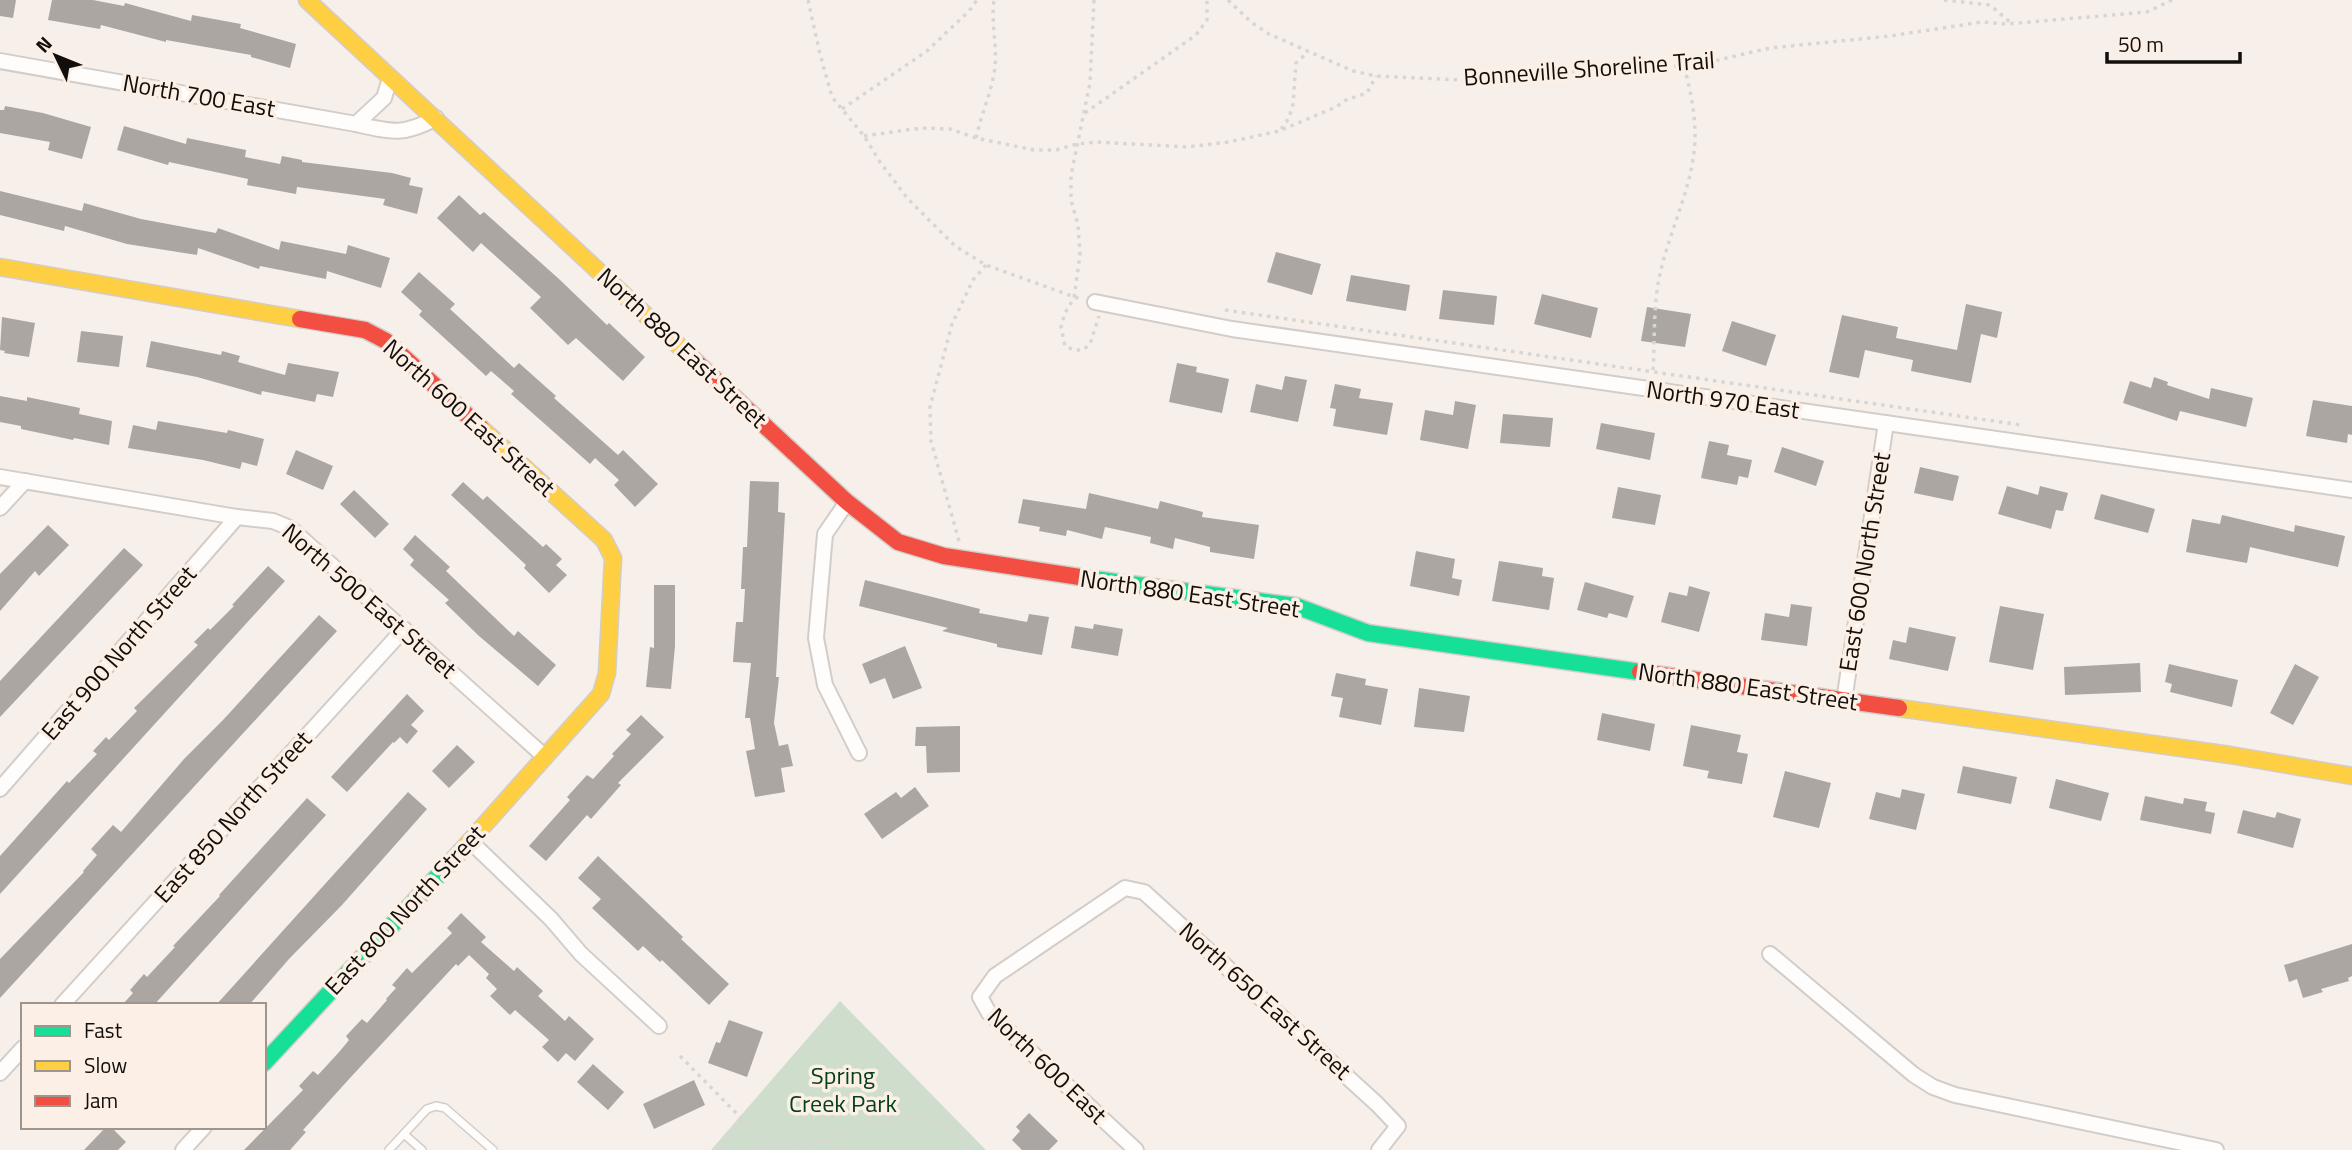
<svg xmlns="http://www.w3.org/2000/svg" width="2352" height="1150" viewBox="0 0 2352 1150" font-family="'Titillium Web',sans-serif">
<rect width="100%" height="100%" fill="#f7f0ea"/>
<!-- green -->
<path fill="#cfddcc" d="M 840,1001 L 986,1150 L 711,1150 Z"/>
<!-- building -->
<g fill="#aba6a1">
<path d="M 0,0 L 16,0 L 13,18 L 0,16 Z"/>
<path d="M 52,0 L 93,0 L 124,6 L 125,3 L 191,21 L 192,15 L 241,24 L 240,28 L 296,44 L 290,68 L 251,57 L 251,55 L 166,40 L 166,42 L 101,25 L 100,29 L 48,20 Z"/>
<path d="M 5,106 L 43,113 L 91,127 L 82,159 L 48,150 L 50,142 L 0,133 L 0,110 L 4,110 Z"/>
<path d="M 124,126 L 186,144 L 187,138 L 246,150 L 245,157 L 280,164 L 282,156 L 302,160 L 302,162 L 392,173 L 411,178 L 409,185 L 423,188 L 417,214 L 383,205 L 385,199 L 297,187 L 296,194 L 247,185 L 248,179 L 169,162 L 168,165 L 117,150 Z"/>
<path d="M 0,191 L 82,211 L 84,203 L 141,219 L 216,233 L 218,228 L 279,250 L 281,241 L 346,254 L 348,245 L 390,258 L 381,288 L 327,271 L 326,279 L 260,266 L 259,269 L 198,248 L 197,255 L 127,244 L 65,226 L 64,231 L 0,215 Z"/>
<path d="M 459,195 L 480,215 L 484,212 L 559,279 L 607,325 L 609,323 L 645,357 L 623,381 L 576,338 L 568,345 L 530,308 L 541,297 L 481,243 L 473,252 L 437,218 Z"/>
<path d="M 1276,252 L 1321,264 L 1312,295 L 1267,282 Z"/>
<path d="M 419,272 L 455,304 L 450,309 L 514,368 L 519,363 L 556,396 L 554,398 L 618,455 L 623,450 L 658,484 L 635,507 L 614,485 L 619,480 L 595,458 L 590,464 L 511,394 L 514,391 L 491,371 L 486,376 L 419,315 L 422,311 L 401,292 Z"/>
<path d="M 1351,275 L 1410,285 L 1406,311 L 1346,301 Z"/>
<path d="M 1443,290 L 1497,296 L 1494,325 L 1439,319 Z"/>
<path d="M 1542,294 L 1598,308 L 1591,338 L 1534,324 Z"/>
<path d="M 1966,304 L 2002,312 L 1997,338 L 1981,334 L 1971,383 L 1911,371 L 1913,360 L 1865,350 L 1859,378 L 1829,372 L 1842,315 L 1898,327 L 1896,338 L 1957,350 Z"/>
<path d="M 1647,307 L 1691,314 L 1685,347 L 1641,341 Z"/>
<path d="M 2,317 L 35,323 L 29,357 L 4,353 L 5,351 L 0,350 Z"/>
<path d="M 1732,321 L 1776,335 L 1766,366 L 1722,351 Z"/>
<path d="M 81,331 L 123,336 L 119,367 L 77,362 Z"/>
<path d="M 151,341 L 221,355 L 222,351 L 240,356 L 238,362 L 285,375 L 288,363 L 339,372 L 333,397 L 317,394 L 315,402 L 262,391 L 261,395 L 197,377 L 146,367 Z"/>
<path d="M 1177,363 L 1197,367 L 1196,372 L 1229,379 L 1222,413 L 1169,402 Z"/>
<path d="M 1285,376 L 1307,380 L 1298,422 L 1250,412 L 1256,384 L 1282,390 Z"/>
<path d="M 2154,377 L 2168,382 L 2167,385 L 2209,399 L 2211,388 L 2253,398 L 2246,427 L 2180,411 L 2177,421 L 2123,403 L 2130,381 L 2151,388 Z"/>
<path d="M 1335,384 L 1361,389 L 1359,398 L 1393,403 L 1387,435 L 1333,426 L 1336,409 L 1330,408 Z"/>
<path d="M 0,396 L 27,401 L 27,397 L 80,408 L 79,414 L 112,421 L 109,445 L 74,438 L 73,440 L 21,429 L 21,426 L 0,422 Z"/>
<path d="M 2313,400 L 2352,406 L 2352,435 L 2348,434 L 2347,443 L 2306,436 Z"/>
<path d="M 1455,401 L 1476,405 L 1468,449 L 1420,440 L 1425,410 L 1453,415 Z"/>
<path d="M 1503,414 L 1553,418 L 1550,447 L 1500,443 Z"/>
<path d="M 158,421 L 227,433 L 228,430 L 264,439 L 257,466 L 242,462 L 240,469 L 203,460 L 128,448 L 133,425 L 156,430 Z"/>
<path d="M 1601,423 L 1655,433 L 1650,460 L 1596,449 Z"/>
<path d="M 1709,441 L 1729,445 L 1727,455 L 1752,460 L 1748,478 L 1739,476 L 1737,485 L 1701,478 Z"/>
<path d="M 1782,447 L 1824,461 L 1816,486 L 1774,472 Z"/>
<path d="M 296,450 L 333,466 L 323,490 L 286,474 Z"/>
<path d="M 1920,467 L 1959,476 L 1953,501 L 1914,493 Z"/>
<path d="M 750,481 L 779,482 L 778,512 L 785,513 L 776,677 L 779,677 L 774,723 L 779,746 L 788,744 L 793,766 L 781,768 L 785,792 L 755,797 L 746,751 L 755,749 L 750,718 L 745,718 L 751,663 L 733,662 L 736,622 L 743,622 L 745,589 L 741,589 L 743,547 L 747,547 Z"/>
<path d="M 463,482 L 483,500 L 487,496 L 543,547 L 546,544 L 562,559 L 556,565 L 567,575 L 549,593 L 524,568 L 526,565 L 451,495 Z"/>
<path d="M 2007,486 L 2038,495 L 2040,486 L 2068,493 L 2063,511 L 2056,510 L 2051,529 L 1998,514 Z"/>
<path d="M 1618,487 L 1661,495 L 1655,525 L 1612,518 Z"/>
<path d="M 354,490 L 389,524 L 375,538 L 340,504 Z"/>
<path d="M 1089,493 L 1158,509 L 1160,501 L 1203,512 L 1202,517 L 1259,525 L 1254,559 L 1210,552 L 1210,547 L 1175,538 L 1173,549 L 1150,543 L 1151,537 L 1105,527 L 1102,539 L 1067,530 L 1066,536 L 1039,531 L 1040,527 L 1018,523 L 1023,499 L 1086,509 Z"/>
<path d="M 2101,494 L 2155,509 L 2148,533 L 2094,519 Z"/>
<path d="M 2222,515 L 2294,532 L 2295,525 L 2345,536 L 2338,567 L 2250,547 L 2247,563 L 2186,552 L 2192,519 L 2220,524 Z"/>
<path d="M 48,525 L 69,545 L 39,576 L 35,571 L 0,611 L 0,574 Z"/>
<path d="M 415,535 L 450,567 L 446,571 L 514,636 L 518,631 L 556,665 L 538,686 L 479,636 L 445,603 L 449,600 L 410,565 L 414,560 L 403,549 Z"/>
<path d="M 124,548 L 143,565 L 0,717 L 0,681 Z"/>
<path d="M 1416,551 L 1455,559 L 1452,578 L 1462,580 L 1459,596 L 1410,586 Z"/>
<path d="M 1499,561 L 1543,568 L 1542,576 L 1554,578 L 1549,610 L 1492,601 Z"/>
<path d="M 268,566 L 285,581 L 0,894 L 0,856 L 67,781 L 69,783 L 97,754 L 93,751 L 106,737 L 109,740 L 137,711 L 134,708 L 198,645 L 194,642 L 208,628 L 210,630 L 234,606 L 232,605 Z"/>
<path d="M 865,580 L 980,609 L 979,613 L 1027,622 L 1029,614 L 1049,617 L 1042,655 L 997,647 L 997,644 L 942,631 L 948,628 L 859,606 Z"/>
<path d="M 1585,582 L 1634,596 L 1627,618 L 1609,613 L 1607,618 L 1577,610 Z"/>
<path d="M 654,585 L 675,585 L 675,646 L 671,689 L 646,687 L 650,647 L 654,648 Z"/>
<path d="M 1689,586 L 1710,592 L 1699,632 L 1661,622 L 1669,592 L 1687,596 Z"/>
<path d="M 1791,604 L 1812,607 L 1807,646 L 1761,640 L 1765,613 L 1789,617 Z"/>
<path d="M 2000,606 L 2044,614 L 2033,670 L 1989,662 Z"/>
<path d="M 319,615 L 337,631 L 0,998 L 0,959 L 84,872 L 83,871 L 97,855 L 91,849 L 113,825 L 121,832 L 184,759 L 223,720 Z"/>
<path d="M 1094,624 L 1123,629 L 1118,656 L 1071,648 L 1075,626 L 1093,629 Z"/>
<path d="M 1909,627 L 1956,637 L 1948,671 L 1889,659 L 1893,640 L 1906,643 Z"/>
<path d="M 905,646 L 922,688 L 893,699 L 885,678 L 870,684 L 862,664 Z"/>
<path d="M 2140,663 L 2141,692 L 2065,695 L 2064,667 Z"/>
<path d="M 2169,664 L 2238,680 L 2232,707 L 2170,692 L 2172,684 L 2165,682 Z"/>
<path d="M 2295,664 L 2319,677 L 2293,725 L 2270,713 Z"/>
<path d="M 1336,673 L 1366,679 L 1365,685 L 1388,689 L 1381,725 L 1339,717 L 1343,698 L 1331,696 Z"/>
<path d="M 1419,688 L 1470,696 L 1464,732 L 1414,727 Z"/>
<path d="M 407,694 L 424,711 L 411,725 L 418,731 L 407,744 L 400,737 L 394,743 L 393,742 L 347,792 L 331,777 Z"/>
<path d="M 1602,713 L 1655,724 L 1650,751 L 1597,740 Z"/>
<path d="M 641,715 L 664,737 L 618,783 L 621,785 L 591,819 L 587,815 L 546,861 L 529,846 L 570,800 L 567,797 L 587,775 L 593,779 L 614,756 L 612,754 L 631,734 L 626,730 Z"/>
<path d="M 1691,725 L 1741,735 L 1737,752 L 1748,754 L 1742,784 L 1707,778 L 1709,771 L 1683,766 Z"/>
<path d="M 960,726 L 960,772 L 927,773 L 926,746 L 915,746 L 916,727 Z"/>
<path d="M 457,745 L 475,762 L 449,788 L 432,771 Z"/>
<path d="M 1963,766 L 2017,777 L 2011,804 L 1957,793 Z"/>
<path d="M 1785,771 L 1831,783 L 1819,828 L 1773,817 Z"/>
<path d="M 2056,779 L 2109,793 L 2101,821 L 2049,808 Z"/>
<path d="M 915,787 L 929,806 L 882,839 L 864,814 L 896,792 L 901,798 Z"/>
<path d="M 1902,789 L 1925,794 L 1916,830 L 1869,819 L 1876,792 L 1900,798 Z"/>
<path d="M 408,792 L 427,809 L 342,905 L 289,959 L 249,1005 L 216,1005 Z"/>
<path d="M 2145,796 L 2183,804 L 2184,798 L 2207,802 L 2205,811 L 2215,813 L 2211,834 L 2140,820 Z"/>
<path d="M 307,798 L 326,815 L 154,1005 L 122,1005 L 133,993 L 130,990 L 144,974 L 147,977 L 175,947 L 173,946 L 220,896 L 219,895 Z"/>
<path d="M 2243,810 L 2275,818 L 2277,812 L 2301,819 L 2293,848 L 2237,833 Z"/>
<path d="M 598,856 L 683,937 L 681,939 L 729,984 L 709,1005 L 662,960 L 660,962 L 643,946 L 638,951 L 592,908 L 601,899 L 578,878 Z"/>
<path d="M 461,913 L 486,937 L 481,942 L 514,971 L 517,967 L 543,991 L 538,996 L 565,1021 L 569,1016 L 594,1039 L 575,1061 L 566,1053 L 558,1062 L 542,1047 L 549,1040 L 515,1010 L 510,1015 L 490,996 L 497,989 L 486,978 L 489,974 L 469,955 L 458,966 L 456,964 L 350,1078 L 303,1130 L 306,1132 L 290,1150 L 244,1150 L 303,1090 L 299,1086 L 313,1071 L 318,1075 L 340,1051 L 349,1040 L 346,1036 L 362,1019 L 367,1023 L 387,1000 L 386,999 L 396,988 L 392,985 L 407,968 L 412,973 L 452,933 L 447,928 Z"/>
<path d="M 2352,944 L 2352,976 L 2348,978 L 2349,981 L 2321,989 L 2323,992 L 2303,998 L 2297,979 L 2289,982 L 2284,965 Z"/>
<path d="M 729,1020 L 763,1032 L 747,1077 L 708,1063 L 716,1042 L 720,1043 Z"/>
<path d="M 593,1064 L 624,1092 L 608,1110 L 577,1082 Z"/>
<path d="M 694,1080 L 705,1105 L 654,1129 L 643,1104 Z"/>
<path d="M 1029,1113 L 1058,1141 L 1049,1150 L 1022,1150 L 1012,1140 L 1020,1131 L 1016,1127 Z"/>
<path d="M 106,1127 L 111,1127 L 126,1142 L 118,1150 L 84,1150 Z"/>
</g>
<g fill="none" stroke-linecap="round" stroke-linejoin="round">
<!-- lane casing -->
<g stroke="#d3cdc9" stroke-width="10">
<g id="lane">
<path d="M 404,1134 L 422,1150"/>
<path d="M 389,1150 L 427,1109 L 436,1106 L 445,1108 L 493,1150"/>
</g>
</g>
<!-- street casing -->
<g stroke="#d3cdc9" stroke-width="18">
<g id="street">
<path d="M 0,61 L 356,124 C 391,132 403,136 436,118"/>
<path d="M 356,124 L 384,98 L 390,78"/>
<path d="M 1095,302 L 1232,329 L 2352,490"/>
<path d="M 0,477 L 237,517 L 273,521 L 290,528 L 544,756"/>
<path d="M 847,502 L 825,534 L 816,638 L 825,685 L 859,753"/>
<path d="M 0,508 L 25,481"/>
<path d="M 1844,701 L 1886,423"/>
<path d="M 0,789 L 237,517"/>
<path d="M 470,841 L 551,919 L 581,954 L 659,1026"/>
<path d="M 1770,954 L 1914,1075 L 1933,1087 L 1955,1095 L 2216,1150"/>
<path d="M 62,1005 L 404,629"/>
<path d="M 0,1073 L 23,1048"/>
<path d="M 183,1150 L 204,1127"/>
<path d="M 1136,1150 L 989,1013 L 980,997 L 995,976 L 1125,888 L 1144,892 L 1377,1104 L 1398,1126 L 1379,1150"/>
</g>
</g>
<!-- fast casing -->
<g stroke="#d3cdc9" stroke-width="19">
<g id="fast">
<path d="M 1086,578 L 1296,606 L 1368,633 L 1640,672"/>
<path d="M 264,1063 L 461,851"/>
</g>
</g>
<!-- slow casing -->
<g stroke="#d3cdc9" stroke-width="19">
<g id="slow">
<path d="M 307,0 L 694,360"/>
<path d="M 0,267 L 300,319"/>
<path d="M 1899,708 L 2230,755 L 2352,776"/>
<path d="M 461,851 L 601,694 L 607,673 L 613,558 L 604,540 L 481,428"/>
</g>
</g>
<!-- jam casing -->
<g stroke="#d3cdc9" stroke-width="19">
<g id="jam">
<path d="M 300,319 L 365,330 L 386,341 L 481,428"/>
<path d="M 694,360 L 847,502 L 898,542 L 944,556 L 1086,578"/>
<path d="M 1640,672 L 1899,708"/>
</g>
</g>
<!-- path -->
<g stroke="#d8d6d4" stroke-width="3.5" stroke-dasharray="3.5 5" stroke-linecap="butt">
<path d="M 808,0 L 820,54 L 832,97 L 864,136 L 880,162 L 908,199 L 955,246 L 986,265 L 1083,300"/>
<path d="M 1094,0 L 1090,83 L 1071,175 L 1071,200 L 1078,225 L 1080,255 L 1074,298 L 1065,313 L 1061,327 L 1065,346 L 1074,350 L 1083,350 L 1090,344 L 1099,316"/>
<path d="M 1228,0 L 1251,22 L 1269,34 L 1353,71 L 1376,76 L 1482,81 L 1571,72 L 1696,65 L 1770,48 L 1890,36 L 1982,22 L 2006,24 L 2147,12 L 2172,0"/>
<path d="M 1944,0 L 1990,5 L 2011,23"/>
<path d="M 842,109 L 927,51 L 969,11 L 977,0"/>
<path d="M 1085,113 L 1196,35 L 1207,20 L 1207,0"/>
<path d="M 1281,129 L 1289,118 L 1293,104 L 1296,63 L 1308,52"/>
<path d="M 864,136 L 921,128 L 950,129 L 976,138 L 1034,150 L 1056,150 L 1077,144 L 1097,142 L 1187,147 L 1229,142 L 1279,131 L 1336,107 L 1346,100 L 1367,93 L 1376,76"/>
<path d="M 976,138 C 981,114 992,92 995,67 C 997,45 991,22 994,0"/>
<path d="M 1225,310 L 2021,425"/>
<path d="M 1653,370 C 1655,339 1653,304 1660,274 C 1670,228 1695,183 1695,135 C 1695,112 1690,88 1684,66"/>
<path d="M 959,541 L 931,441 L 930,407 L 952,324 L 973,280 L 986,265"/>
<path d="M 680,1056 L 743,1120 L 768,1150"/>
<path d="M 765,1146 C 783,1146 800,1147 818,1142 C 829,1139 838,1133 848,1129 C 875,1120 911,1113 939,1123 C 951,1127 963,1140 972,1150"/>
<path d="M 719,1150 L 743,1120"/>
</g>
<!-- lane -->
<use href="#lane" stroke="#fefdfc" stroke-width="7"/>
<!-- street -->
<use href="#street" stroke="#fefdfc" stroke-width="14"/>
<!-- fast -->
<use href="#fast" stroke="#16e098" stroke-width="16"/>
<!-- slow -->
<use href="#slow" stroke="#ffcf43" stroke-width="16"/>
<!-- jam -->
<use href="#jam" stroke="#f24e42" stroke-width="16"/>
</g>
<g text-anchor="middle" stroke-width="7" stroke-linejoin="round" paint-order="stroke">
<!-- street labels -->
<g font-size="24" fill="#120e0b" stroke="#fcefe5">
<text transform="translate(1589 69) rotate(-4)" y="8">Bonneville Shoreline Trail</text>
<text transform="translate(199 96) rotate(10)" y="8">North 700 East</text>
<text transform="translate(682 348) rotate(43)" y="8">North 880 East Street</text>
<text transform="translate(1723 400) rotate(8)" y="8">North 970 East</text>
<text transform="translate(469 418) rotate(42)" y="8">North 600 East Street</text>
<text transform="translate(1865 562) rotate(-81)" y="8">East 600 North Street</text>
<text transform="translate(1190 594) rotate(8)" y="8">North 880 East Street</text>
<text transform="translate(369 601) rotate(41)" y="8">North 500 East Street</text>
<text transform="translate(119 653) rotate(-49)" y="8">East 900 North Street</text>
<text transform="translate(1748 687) rotate(8)" y="8">North 880 East Street</text>
<text transform="translate(233 817) rotate(-48)" y="8">East 850 North Street</text>
<text transform="translate(405 910) rotate(-47)" y="8">East 800 North Street</text>
<text transform="translate(1265 1001) rotate(42)" y="8">North 650 East Street</text>
<text transform="translate(1047 1066) rotate(44)" y="8">North 600 East</text>
</g>
<!-- park labels -->
<g font-size="24" fill="#04411c" stroke="#fcefe5">
<text x="843" y="1084">Spring<tspan x="843" dy="28">Creek Park</tspan></text>
</g>
</g>
<!-- legend -->
<rect x="21" y="1003" width="245" height="126" fill="#fcefe5" stroke="#9e958e" stroke-width="2"/>
<rect x="35" y="1026" width="35" height="10" fill="#16e098" stroke="#9e958e" stroke-width="2"/>
<text x="84" y="1038" font-size="21" fill="#120e0b">Fast</text>
<rect x="35" y="1061" width="35" height="10" fill="#ffcf43" stroke="#9e958e" stroke-width="2"/>
<text x="84" y="1073" font-size="21" fill="#120e0b">Slow</text>
<rect x="35" y="1096" width="35" height="10" fill="#f24e42" stroke="#9e958e" stroke-width="2"/>
<text x="84" y="1108" font-size="21" fill="#120e0b">Jam</text>
<!-- north arrow -->
<g transform="translate(56 56) rotate(313)" stroke="#fcefe5" stroke-width="5" paint-order="stroke">
<path d="M0-5L12 26L0 18L-12 26Z" fill="#120e0b"/>
<text y="-10" font-size="19" font-weight="bold" text-anchor="middle" fill="#120e0b">N</text>
</g>
<!-- scale -->
<path d="M2107 52v10h133v-10" fill="none" stroke="#120e0b" stroke-width="3.5"/>
<text x="2118" y="52" font-size="21" fill="#120e0b" stroke="#fcefe5" stroke-width="5" paint-order="stroke">50 m</text>
</svg>
